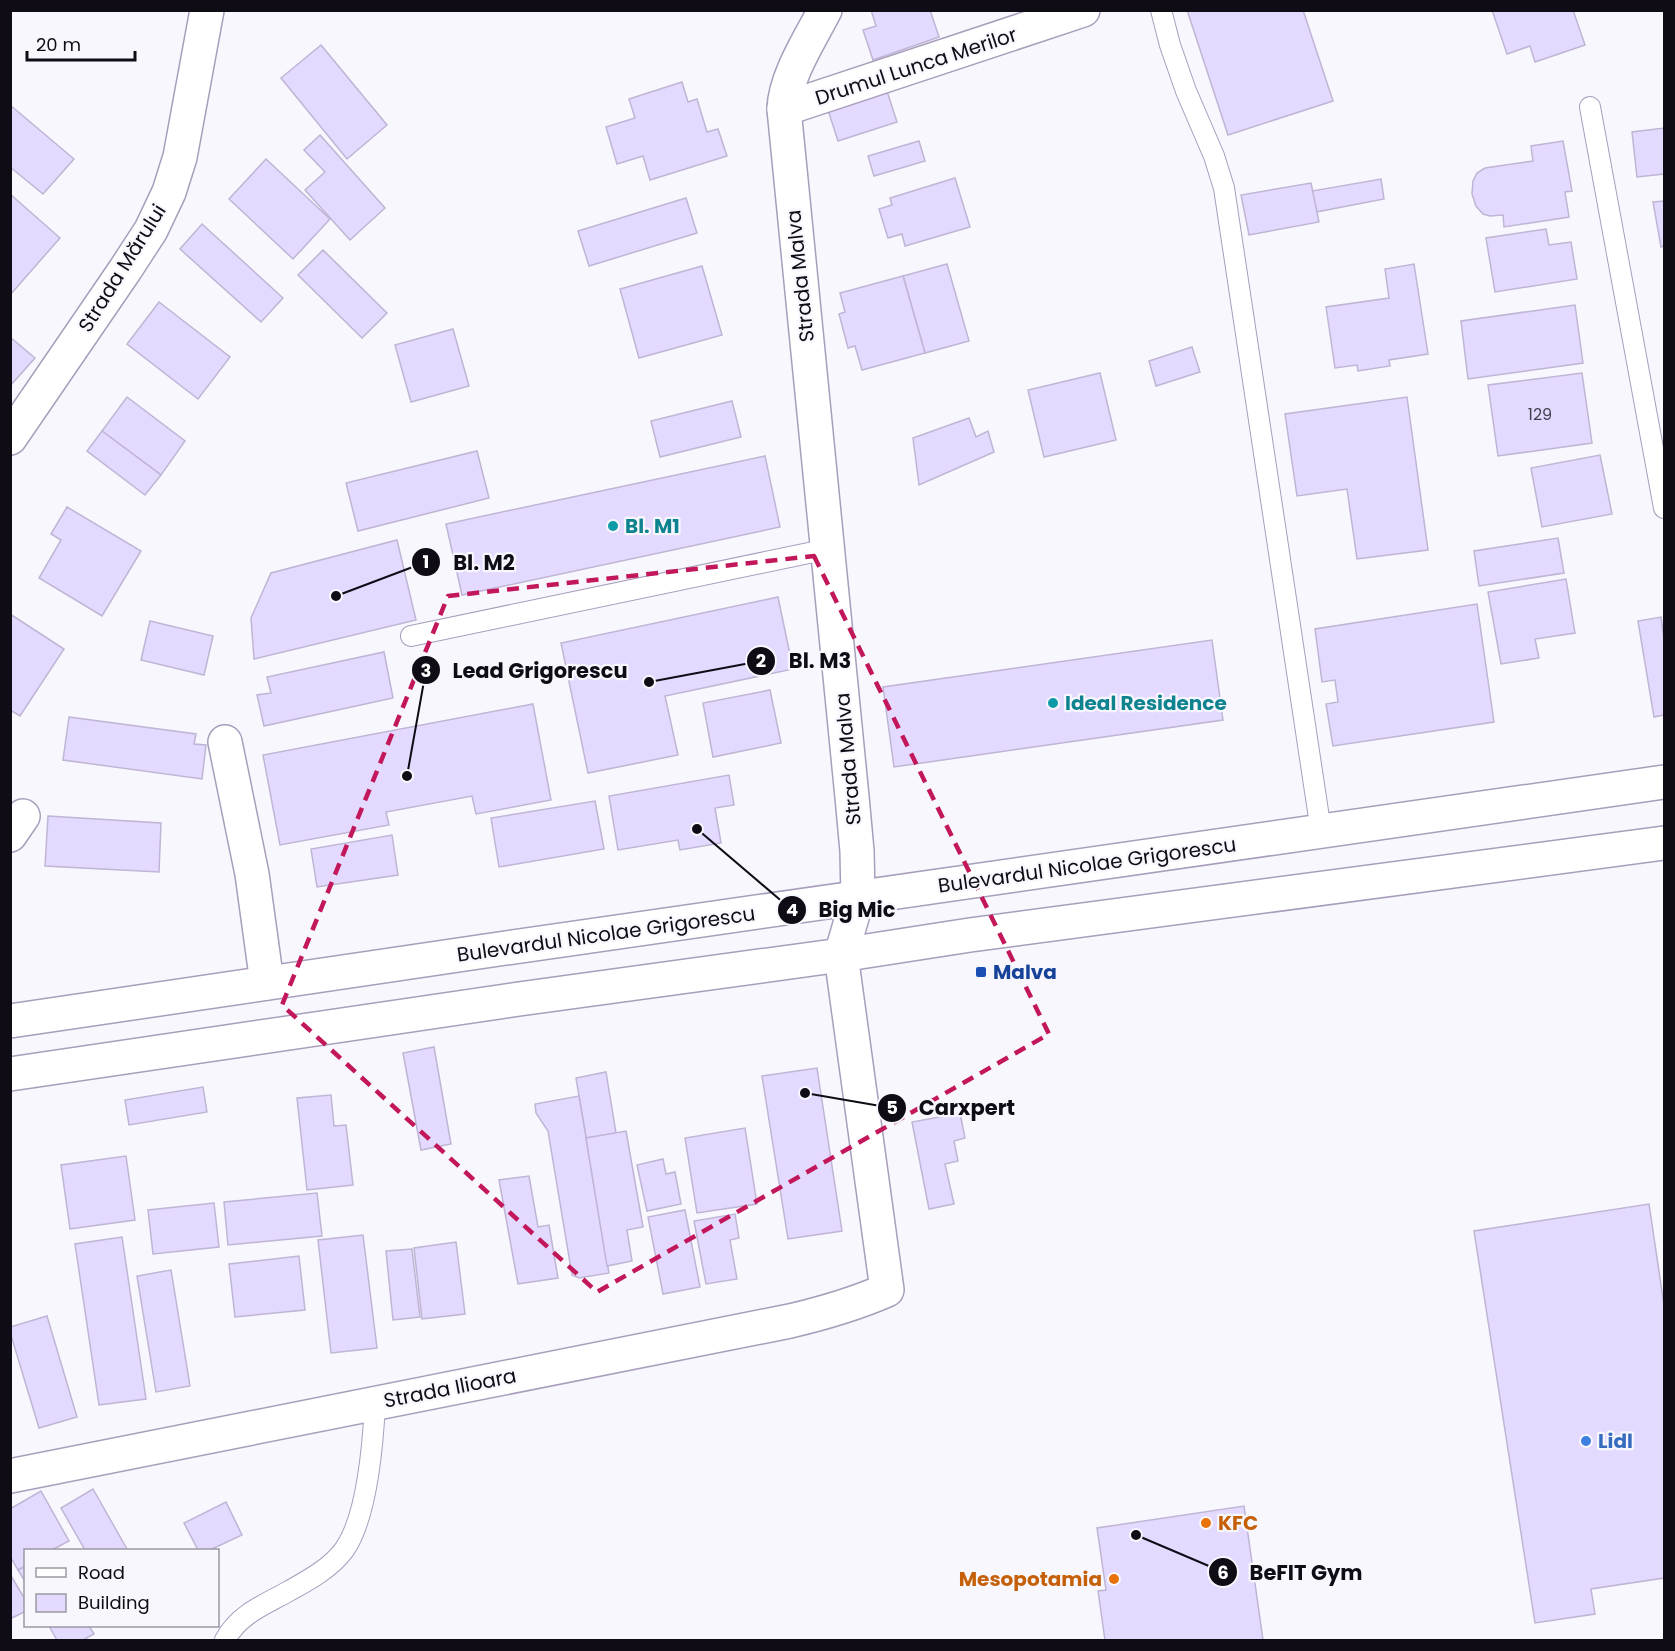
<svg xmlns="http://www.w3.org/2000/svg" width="1675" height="1651" viewBox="0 0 1675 1651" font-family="Poppins,sans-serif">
<rect width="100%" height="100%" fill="#f8f7fd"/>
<!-- building -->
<g fill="#e4d9fe" stroke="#bfb5d4" stroke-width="1.5">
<path d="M 871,10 L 930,10 L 939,37 L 873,60 L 863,30 L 876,26 Z"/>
<path d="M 1187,10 L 1303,10 L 1333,101 L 1228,135 Z"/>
<path d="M 1492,10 L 1573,10 L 1585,45 L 1535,62 L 1530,46 L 1507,54 Z"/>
<path d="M 321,45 L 387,125 L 347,159 L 281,78 Z"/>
<path d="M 682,82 L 688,102 L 697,99 L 707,132 L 718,129 L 727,156 L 650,180 L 643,156 L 617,164 L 606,127 L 635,118 L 629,99 Z"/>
<path d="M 886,88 L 897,122 L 838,141 L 827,107 Z"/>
<path d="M 10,105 L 74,159 L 43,194 L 10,167 Z"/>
<path d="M 1664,128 L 1664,174 L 1637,177 L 1632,132 Z"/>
<path d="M 320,135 L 385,208 L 350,240 L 305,190 L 325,172 L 304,150 Z"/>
<path d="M 919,141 L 925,161 L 874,176 L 868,156 Z"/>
<path d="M 1563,141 L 1572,191 L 1565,192 L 1569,217 L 1504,227 L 1503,215 L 1490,216 L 1483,214 L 1476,206 L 1472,194 L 1473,181 L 1477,173 L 1485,168 L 1533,161 L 1531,146 Z"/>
<path d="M 266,159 L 330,219 L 293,259 L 229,199 Z"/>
<path d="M 955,178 L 970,227 L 905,246 L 902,234 L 888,238 L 879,209 L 892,205 L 890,198 Z"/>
<path d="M 1381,179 L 1384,199 L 1316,212 L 1312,191 Z"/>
<path d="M 1311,183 L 1319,222 L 1249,235 L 1241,195 Z"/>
<path d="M 10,194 L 60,238 L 10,295 Z"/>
<path d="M 686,198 L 697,233 L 589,266 L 578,231 Z"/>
<path d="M 1664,201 L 1664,246 L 1661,247 L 1653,202 Z"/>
<path d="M 202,224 L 283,298 L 261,322 L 180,249 Z"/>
<path d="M 1546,229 L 1549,245 L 1571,242 L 1577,279 L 1495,292 L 1486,238 Z"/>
<path d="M 323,250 L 387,313 L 362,338 L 298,275 Z"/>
<path d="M 947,264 L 969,341 L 925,353 L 903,276 Z"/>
<path d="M 1414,264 L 1428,354 L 1389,360 L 1390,366 L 1358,371 L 1357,365 L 1335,368 L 1326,307 L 1389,298 L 1385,269 Z"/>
<path d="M 702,266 L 722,335 L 639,358 L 620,289 Z"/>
<path d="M 903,276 L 925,353 L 862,370 L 855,346 L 848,348 L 839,314 L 845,312 L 840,293 Z"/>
<path d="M 159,302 L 230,357 L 198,399 L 127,344 Z"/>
<path d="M 1575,305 L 1583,363 L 1468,379 L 1461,321 Z"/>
<path d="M 453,329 L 469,386 L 411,402 L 395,345 Z"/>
<path d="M 10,337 L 35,358 L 10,386 Z"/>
<path d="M 1192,347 L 1200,372 L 1156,386 L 1149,361 Z"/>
<path d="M 1100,373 L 1116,440 L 1044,457 L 1028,390 Z"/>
<path d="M 1582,373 L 1592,443 L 1498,456 L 1488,385 Z"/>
<path d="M 127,397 L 185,441 L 161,475 L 102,431 Z"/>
<path d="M 1407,397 L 1428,550 L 1357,559 L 1347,489 L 1297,496 L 1285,414 Z"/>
<path d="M 732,401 L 741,437 L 660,457 L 651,421 Z"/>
<path d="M 969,418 L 976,437 L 988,431 L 994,452 L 919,485 L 913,438 Z"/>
<path d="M 102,431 L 161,475 L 145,495 L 87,451 Z"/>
<path d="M 477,451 L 489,498 L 358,531 L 346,483 Z"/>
<path d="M 1600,455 L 1612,514 L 1542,527 L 1531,468 Z"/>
<path d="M 765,456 L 780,527 L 462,595 L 446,524 Z"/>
<path d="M 67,507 L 141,551 L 102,616 L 39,578 L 61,540 L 51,534 Z"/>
<path d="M 1558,538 L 1564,573 L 1479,586 L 1474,551 Z"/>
<path d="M 397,540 L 416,620 L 254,659 L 251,618 L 271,573 Z"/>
<path d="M 1566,579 L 1575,633 L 1535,639 L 1539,658 L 1501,664 L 1488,592 Z"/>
<path d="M 778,597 L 793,669 L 665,696 L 678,755 L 588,773 L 561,643 Z"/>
<path d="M 1477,604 L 1494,722 L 1333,746 L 1326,704 L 1338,702 L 1335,680 L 1322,682 L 1315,629 Z"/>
<path d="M 10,614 L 64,649 L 20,716 L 10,710 Z"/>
<path d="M 1661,617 L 1664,639 L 1664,715 L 1654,717 L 1638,621 Z"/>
<path d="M 150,621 L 213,636 L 204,675 L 141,660 Z"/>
<path d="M 1212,640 L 1223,720 L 894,767 L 883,687 Z"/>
<path d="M 384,652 L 393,698 L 264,726 L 257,695 L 271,693 L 267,677 Z"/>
<path d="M 770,690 L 781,743 L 713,757 L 703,703 Z"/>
<path d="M 533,704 L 551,800 L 476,814 L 472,796 L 386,812 L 389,825 L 280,845 L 263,755 Z"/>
<path d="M 69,717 L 196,734 L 194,744 L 206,745 L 202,779 L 63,760 Z"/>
<path d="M 729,775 L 734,805 L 715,808 L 721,843 L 680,850 L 678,840 L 618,850 L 609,796 Z"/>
<path d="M 595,801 L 604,849 L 499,867 L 491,818 Z"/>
<path d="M 48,816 L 161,823 L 159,872 L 45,866 Z"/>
<path d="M 392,835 L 398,875 L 317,887 L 311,849 Z"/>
<path d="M 434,1047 L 451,1144 L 421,1150 L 403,1053 Z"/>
<path d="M 817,1068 L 842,1231 L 788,1239 L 762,1076 Z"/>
<path d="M 606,1072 L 616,1133 L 586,1138 L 576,1078 Z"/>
<path d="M 203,1087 L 207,1112 L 129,1125 L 125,1100 Z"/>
<path d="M 331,1095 L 334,1126 L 346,1125 L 353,1185 L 307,1190 L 297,1098 Z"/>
<path d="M 579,1096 L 609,1273 L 579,1278 L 572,1275 L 548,1131 L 536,1113 L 535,1104 Z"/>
<path d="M 960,1113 L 965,1138 L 954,1141 L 958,1161 L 945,1164 L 954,1204 L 929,1209 L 912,1122 Z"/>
<path d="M 745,1128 L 757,1204 L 697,1213 L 685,1138 Z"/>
<path d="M 626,1131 L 643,1227 L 627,1230 L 632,1261 L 607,1266 L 586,1138 Z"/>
<path d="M 126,1156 L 135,1220 L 70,1229 L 61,1165 Z"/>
<path d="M 663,1159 L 666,1174 L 675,1172 L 681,1204 L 647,1211 L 637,1165 Z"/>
<path d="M 529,1176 L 538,1227 L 549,1225 L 558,1278 L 518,1284 L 499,1180 Z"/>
<path d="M 317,1193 L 322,1236 L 228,1245 L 224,1202 Z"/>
<path d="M 214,1203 L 219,1247 L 153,1254 L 148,1210 Z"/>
<path d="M 1649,1204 L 1664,1305 L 1664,1578 L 1591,1589 L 1595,1614 L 1535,1623 L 1474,1231 Z"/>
<path d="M 685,1210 L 700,1287 L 663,1294 L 648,1217 Z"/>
<path d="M 735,1214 L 739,1238 L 730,1240 L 737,1279 L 706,1284 L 694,1221 Z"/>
<path d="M 363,1235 L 377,1348 L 331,1353 L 318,1240 Z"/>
<path d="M 122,1237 L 146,1399 L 99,1405 L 75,1244 Z"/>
<path d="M 456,1242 L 465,1314 L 422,1319 L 414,1248 Z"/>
<path d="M 412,1249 L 420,1317 L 393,1320 L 386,1251 Z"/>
<path d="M 299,1256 L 305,1310 L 235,1317 L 229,1264 Z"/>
<path d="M 171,1270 L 190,1386 L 156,1392 L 137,1276 Z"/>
<path d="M 47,1316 L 77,1417 L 39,1428 L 10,1332 L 10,1327 Z"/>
<path d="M 93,1489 L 127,1549 L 124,1550 L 85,1550 L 61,1508 Z"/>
<path d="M 41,1491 L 69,1541 L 52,1550 L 26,1550 L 26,1566 L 18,1570 L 10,1556 L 10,1509 Z"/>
<path d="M 226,1502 L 242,1535 L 210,1550 L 198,1550 L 184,1523 Z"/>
<path d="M 1244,1506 L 1263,1640 L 1105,1640 L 1098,1591 L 1106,1590 L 1097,1528 Z"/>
<path d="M 26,1566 L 26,1583 L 18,1570 Z"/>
<path d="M 10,1574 L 26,1601 L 26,1611 L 10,1619 Z"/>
<path d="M 49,1626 L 89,1626 L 94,1634 L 83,1640 L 57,1640 Z"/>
</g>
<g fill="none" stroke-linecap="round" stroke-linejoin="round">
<!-- lane casing -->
<g stroke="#a89ebc" stroke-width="22">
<g id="lane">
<path d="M 1161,10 L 1170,45 L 1186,91 L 1214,156 L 1224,188 L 1321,831"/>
<path d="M 1590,107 L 1664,508"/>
<path d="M 411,636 L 828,549"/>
<path d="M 225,1640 C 239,1614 264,1605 289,1591 C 307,1581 331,1568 344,1550 C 367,1518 373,1443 375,1404"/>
</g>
</g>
<!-- street casing -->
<g stroke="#a89ebc" stroke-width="36">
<g id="street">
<path d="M 825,10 C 810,39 785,77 784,109 L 852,797 L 857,851 L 858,897"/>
<path d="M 784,109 L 1083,10"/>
<path d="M 10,438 L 125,270 L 151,230 L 169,192 L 180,157 L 207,10"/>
<path d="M 225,742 L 252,874 L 267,983"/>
<path d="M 10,835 L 23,816"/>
<path d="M 10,1476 L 790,1321 C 824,1313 855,1304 887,1290 L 841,955"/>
</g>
</g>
<!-- secondary casing -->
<g stroke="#a89ebc" stroke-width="36">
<g id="secondary">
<path d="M 841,955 L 858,897"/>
<path d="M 10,1021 L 499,949 L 1664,782"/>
<path d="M 10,1074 L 519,999 L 841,955 L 970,935 L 1664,843"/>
</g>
</g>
<!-- lane -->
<use href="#lane" stroke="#fff" stroke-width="20"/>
<!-- street -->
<use href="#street" stroke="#fff" stroke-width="33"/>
<!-- secondary -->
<use href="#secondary" stroke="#fff" stroke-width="33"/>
</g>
<!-- marked area -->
<path fill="none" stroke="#c2185b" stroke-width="4.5" stroke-dasharray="12 8" stroke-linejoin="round" d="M 814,556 L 1049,1034 L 597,1292 L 282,1005 L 448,596 Z"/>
<!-- markers -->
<g fill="#0f9aa8" stroke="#f8f7fd" stroke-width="2">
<circle cx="613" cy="526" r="6"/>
<circle cx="1053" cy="703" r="6"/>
</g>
<rect fill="#1a4fb4" stroke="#f8f7fd" stroke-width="2" x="975" y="966" width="12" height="12" rx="3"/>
<circle fill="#3f7fe0" stroke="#f8f7fd" stroke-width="2" cx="1586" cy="1441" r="6"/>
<g fill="#e8710a" stroke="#f8f7fd" stroke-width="2">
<circle cx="1206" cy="1523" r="6"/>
<circle cx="1114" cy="1579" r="6"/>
</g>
<g text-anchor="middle" stroke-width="4.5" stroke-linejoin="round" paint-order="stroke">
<!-- number labels -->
<g font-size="16" fill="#443f50">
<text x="1540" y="420">129</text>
</g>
<!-- street labels -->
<g font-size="20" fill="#0f0c16" stroke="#f8f7fd">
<text transform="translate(916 66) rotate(-18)" y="7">Drumul Lunca Merilor</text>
<text transform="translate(122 268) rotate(-58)" y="7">Strada Mărului</text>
<text transform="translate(800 276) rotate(-96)" y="7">Strada Malva</text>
<text transform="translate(848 759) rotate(-95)" y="7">Strada Malva</text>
<text transform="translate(1087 865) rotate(-8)" y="7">Bulevardul Nicolae Grigorescu</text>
<text transform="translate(606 934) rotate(-8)" y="7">Bulevardul Nicolae Grigorescu</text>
<text transform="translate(450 1388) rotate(-11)" y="7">Strada Ilioara</text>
</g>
<!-- culture labels -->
<g font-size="20" font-weight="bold" fill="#0d838f" stroke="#f8f7fd" text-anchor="start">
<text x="625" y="533">Bl. M1</text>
<text x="1065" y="710">Ideal Residence</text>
</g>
<!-- transit labels -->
<g font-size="20" font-weight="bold" fill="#164399" stroke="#f8f7fd" text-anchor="start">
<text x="993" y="979">Malva</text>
</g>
<!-- shop labels -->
<g font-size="20" font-weight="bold" fill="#366cbe" stroke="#f8f7fd" text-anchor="start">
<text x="1598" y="1448">Lidl</text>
</g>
<!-- food labels -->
<g font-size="20" font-weight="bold" fill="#c56008" stroke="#f8f7fd" text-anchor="start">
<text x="1218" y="1530">KFC</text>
<text x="1102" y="1586" text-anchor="end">Mesopotamia</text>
</g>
</g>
<!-- callouts -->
<path fill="none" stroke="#0f0c16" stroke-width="2" d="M336 596L426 562M649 682L761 661M407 776L426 670M697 829L792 910M805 1093L892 1108M1136 1535L1223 1572"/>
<g fill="#0f0c16" stroke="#f8f7fd" stroke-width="2">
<circle cx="336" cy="596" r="6"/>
<circle cx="649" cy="682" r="6"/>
<circle cx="407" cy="776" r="6"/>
<circle cx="697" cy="829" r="6"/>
<circle cx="805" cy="1093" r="6"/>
<circle cx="1136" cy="1535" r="6"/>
<circle cx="426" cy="562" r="15"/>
<circle cx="761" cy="661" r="15"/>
<circle cx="426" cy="670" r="15"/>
<circle cx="792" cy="910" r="15"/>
<circle cx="892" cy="1108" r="15"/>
<circle cx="1223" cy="1572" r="15"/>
</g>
<g font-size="18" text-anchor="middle" font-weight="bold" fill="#fff">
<text x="426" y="568">1</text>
<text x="761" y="667">2</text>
<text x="426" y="677">3</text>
<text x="792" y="916">4</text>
<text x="892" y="1114">5</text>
<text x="1223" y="1579">6</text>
</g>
<g font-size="21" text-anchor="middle" font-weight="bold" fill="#0f0c16" stroke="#f8f7fd" stroke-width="4.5" stroke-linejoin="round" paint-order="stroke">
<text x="484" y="570">Bl. M2</text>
<text x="820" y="668">Bl. M3</text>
<text x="540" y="678">Lead Grigorescu</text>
<text x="857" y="917">Big Mic</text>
<text x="967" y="1115">Carxpert</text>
<text x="1306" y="1580">BeFIT Gym</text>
</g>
<!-- border -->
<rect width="1675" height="1651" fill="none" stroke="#0f0c16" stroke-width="24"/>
<!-- legend -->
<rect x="24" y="1549" width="195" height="78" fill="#f8f7fd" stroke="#9b99a1" stroke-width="1.5"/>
<rect x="36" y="1568" width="30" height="9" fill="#ffffff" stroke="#9b99a1" stroke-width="1.5"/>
<text x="78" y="1579" font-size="18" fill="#0f0c16">Road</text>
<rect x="36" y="1594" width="30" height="18" fill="#e4d9fe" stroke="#9b99a1" stroke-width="1.5"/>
<text x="78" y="1609" font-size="18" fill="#0f0c16">Building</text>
<!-- scale -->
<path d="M27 51v9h108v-9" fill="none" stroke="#0f0c16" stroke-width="3"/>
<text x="36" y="51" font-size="18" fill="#0f0c16" stroke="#f8f7fd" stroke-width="4.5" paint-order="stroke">20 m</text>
</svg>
